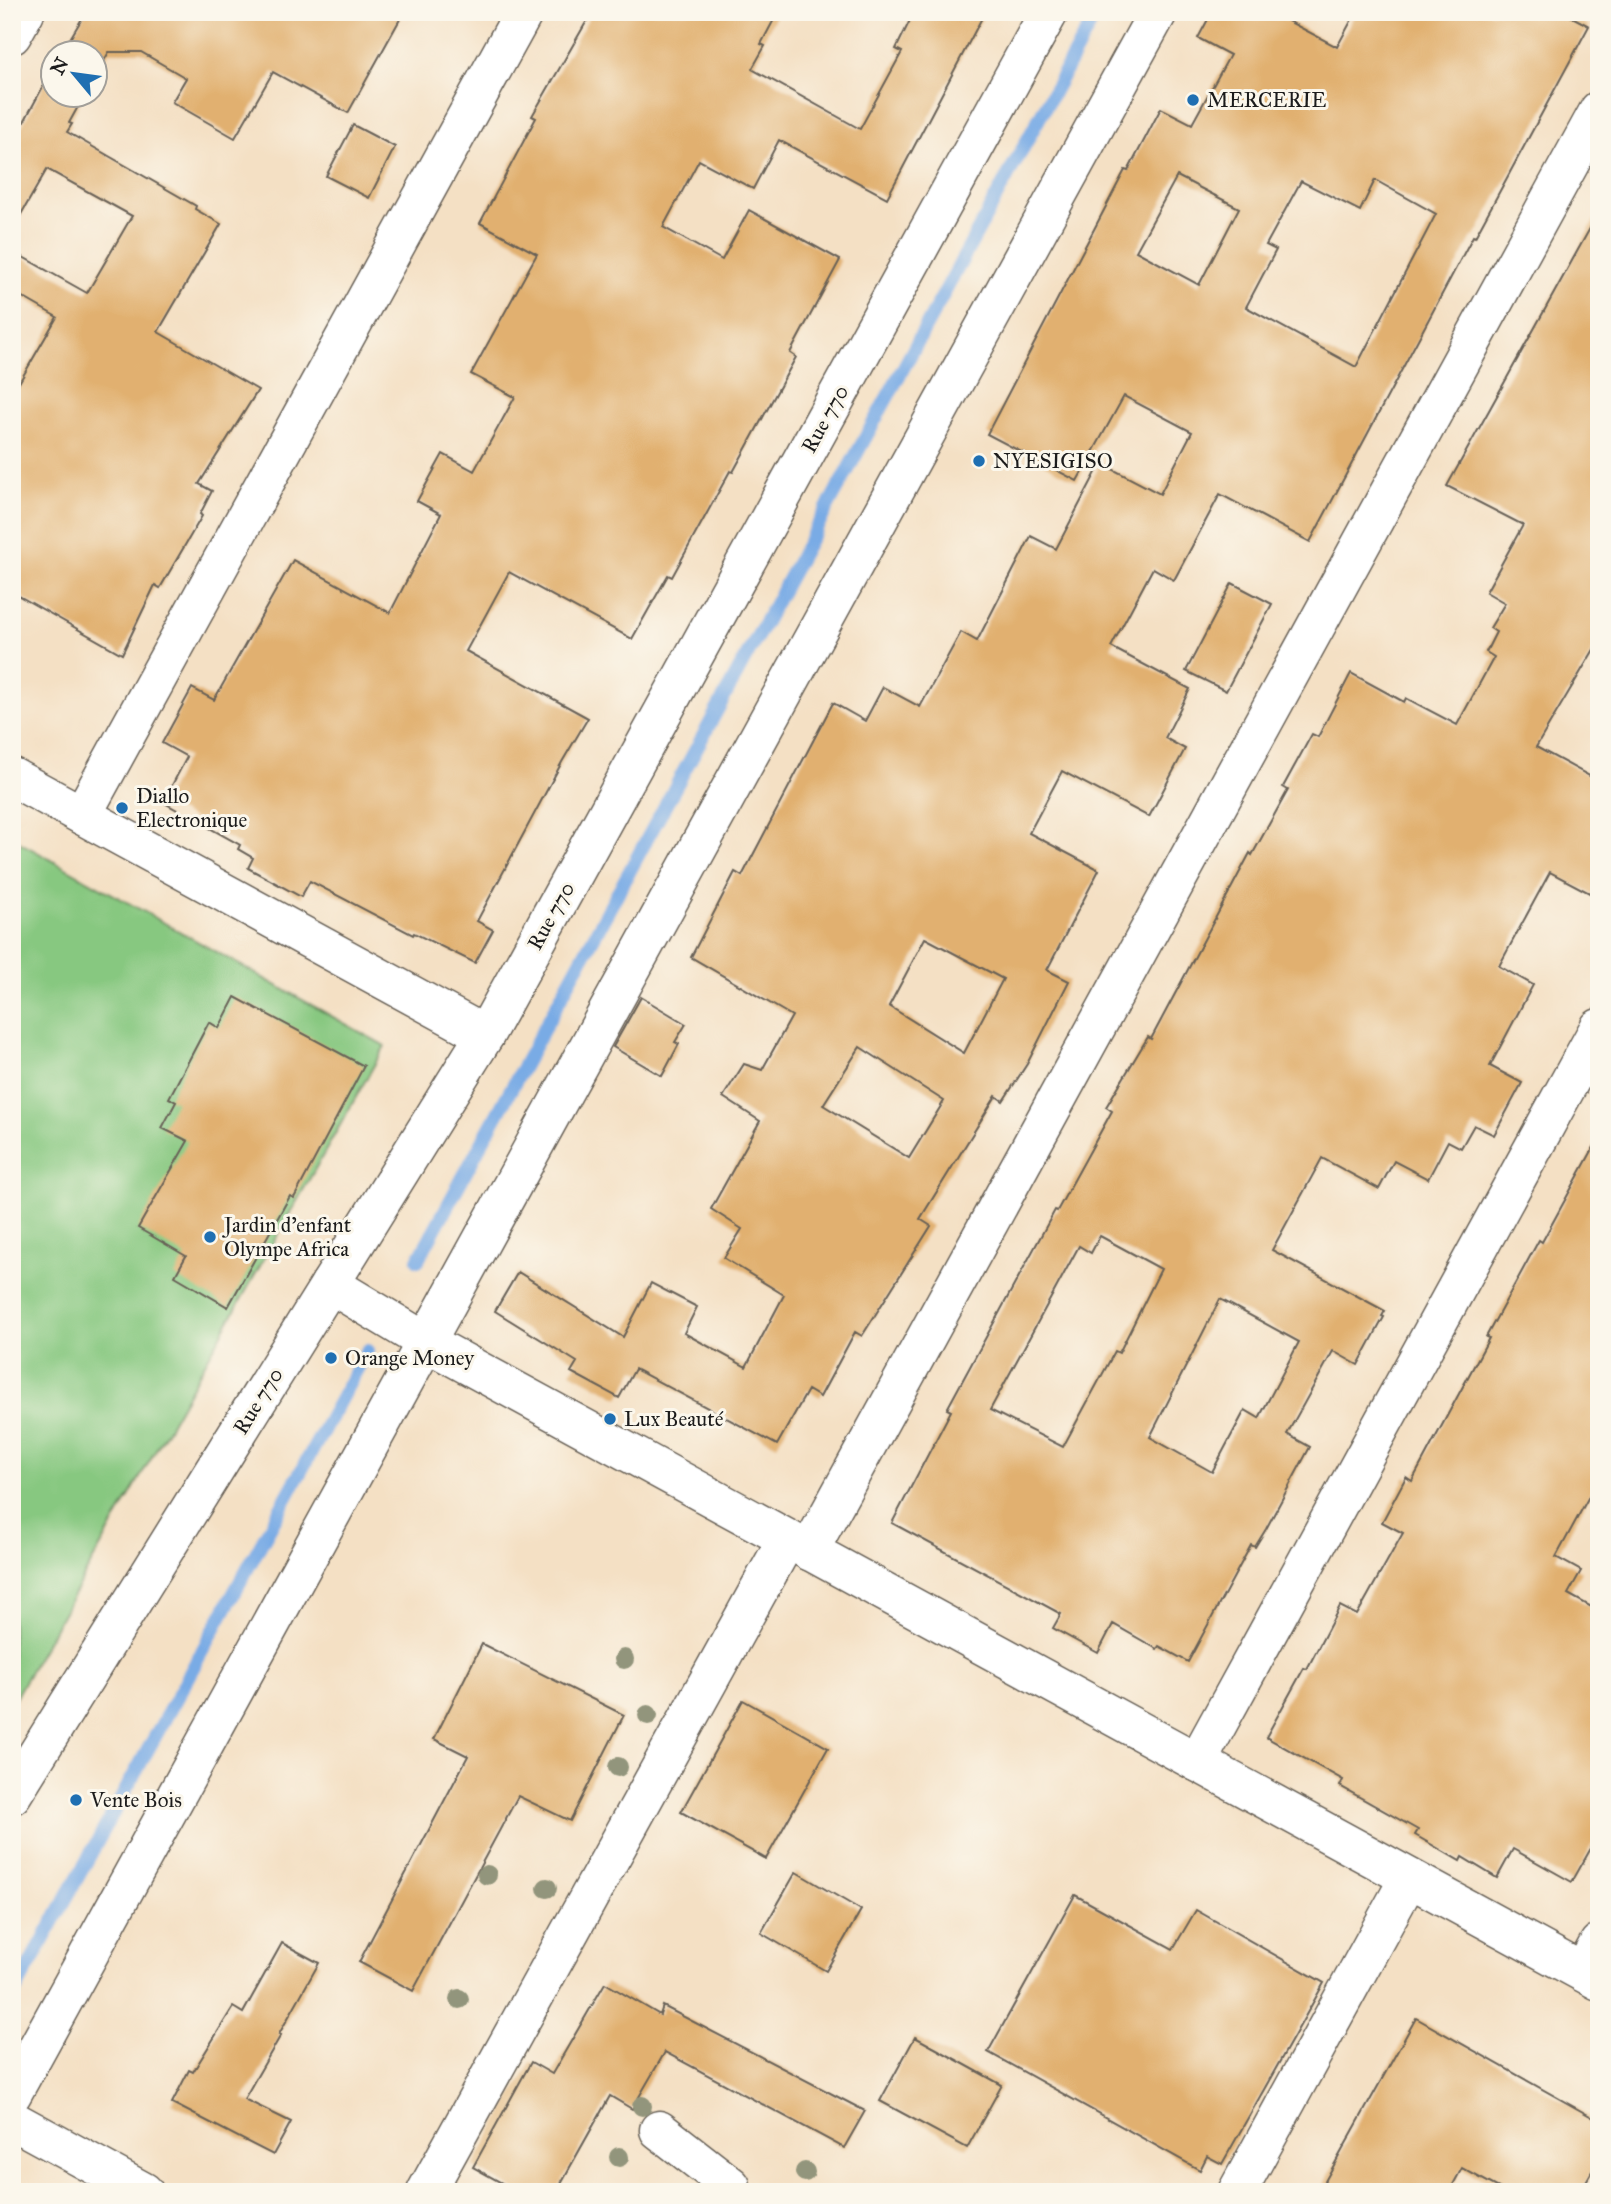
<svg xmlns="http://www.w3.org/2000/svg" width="1611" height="2204" viewBox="0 0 1611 2204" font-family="'IM FELL Great Primer',serif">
<rect width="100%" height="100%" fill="#fbf7ec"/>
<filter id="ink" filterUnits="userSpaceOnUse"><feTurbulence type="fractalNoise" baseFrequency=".0143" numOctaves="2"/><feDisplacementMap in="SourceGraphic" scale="14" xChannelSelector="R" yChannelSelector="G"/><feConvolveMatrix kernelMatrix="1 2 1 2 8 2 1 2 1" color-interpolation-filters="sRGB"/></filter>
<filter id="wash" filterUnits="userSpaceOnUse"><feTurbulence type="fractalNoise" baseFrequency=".00686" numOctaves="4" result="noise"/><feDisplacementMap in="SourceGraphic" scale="28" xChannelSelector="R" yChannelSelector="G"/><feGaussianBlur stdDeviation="1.57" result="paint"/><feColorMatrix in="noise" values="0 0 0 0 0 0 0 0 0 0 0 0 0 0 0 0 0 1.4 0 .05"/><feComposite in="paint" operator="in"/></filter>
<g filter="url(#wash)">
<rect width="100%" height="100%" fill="#f4e0c4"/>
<!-- green -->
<path fill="#87c880" stroke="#52724e" stroke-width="2" d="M 12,838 L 385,1046 L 12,1703 Z"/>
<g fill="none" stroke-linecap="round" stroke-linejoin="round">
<!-- stream -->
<g stroke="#79abe5" stroke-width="14">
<path d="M 418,1260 L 1097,12"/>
<path d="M 12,1997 L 367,1351"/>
</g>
</g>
<g id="blocks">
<!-- building -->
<g fill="#e1b06f" fill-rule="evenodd">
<path d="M 86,12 L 404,12 L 348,113 L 273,72 L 235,138 L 172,102 L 186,78 L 141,52 L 109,52 L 94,78 L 94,52 L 62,52 Z"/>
<path d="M 592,12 L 778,12 L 761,44 L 765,46 L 752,69 L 860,129 L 902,52 L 896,49 L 914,12 L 985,12 L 887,198 L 779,140 L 753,189 L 699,160 L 663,227 L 722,260 L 749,210 L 840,260 L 790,353 L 796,357 L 733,472 L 730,471 L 672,577 L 668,575 L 632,639 L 509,572 L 466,651 L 588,718 L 562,762 L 477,921 L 493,930 L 475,963 L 414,933 L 413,935 L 310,881 L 301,897 L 248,868 L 253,858 L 238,849 L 240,845 L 163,802 L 187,757 L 162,743 L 192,688 L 214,700 L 293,560 L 390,613 L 441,514 L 417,501 L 443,454 L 474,471 L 515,397 L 471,374 L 537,254 L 480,223 L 536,118 L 532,116 Z"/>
<path d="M 1212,12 L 1271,12 L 1337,47 L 1356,12 L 1563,12 L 1589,26 L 1475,237 L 1473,236 L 1310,542 L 1220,494 L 1174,580 L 1153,568 L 1111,647 L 1190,689 L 1165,738 L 1185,749 L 1149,817 L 1062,771 L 1029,833 L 1099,870 L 1047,970 L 1069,981 L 1027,1064 L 1003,1101 L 996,1096 L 920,1219 L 931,1226 L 862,1336 L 855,1332 L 820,1397 L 808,1390 L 777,1445 L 635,1369 L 619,1398 L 571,1372 L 577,1362 L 495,1311 L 518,1272 L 623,1337 L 651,1283 L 697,1307 L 684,1333 L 746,1367 L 784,1295 L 724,1258 L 742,1229 L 711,1209 L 760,1121 L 723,1097 L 744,1064 L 762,1070 L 792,1016 L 691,957 L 735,872 L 742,876 L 833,703 L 865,721 L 883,687 L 920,707 L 961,632 L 977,641 L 1031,536 L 1056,549 L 1101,463 L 1160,494 L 1192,432 L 1124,396 L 1077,481 L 987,434 L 1125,170 L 1128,171 L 1161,108 L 1192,124 L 1230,55 L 1198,38 ZM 1177,176 L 1239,208 L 1199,285 L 1136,251 ZM 1375,180 L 1436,214 L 1356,367 L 1246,307 L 1276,250 L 1266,245 L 1301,181 L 1360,211 ZM 925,938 L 1003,979 L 964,1053 L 889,1006 ZM 860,1047 L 944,1101 L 909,1158 L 823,1105 Z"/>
<path d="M 52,70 L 52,94 L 85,94 L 69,123 L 72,124 L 67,132 L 196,206 L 195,209 L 221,224 L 158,332 L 258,390 L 199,484 L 212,491 L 200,514 L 202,516 L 160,588 L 155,585 L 122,654 L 12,592 L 12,395 L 57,317 L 12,291 L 12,251 L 87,293 L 132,216 L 47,169 L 12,230 L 12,144 Z"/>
<path d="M 353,125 L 395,147 L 369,198 L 326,176 Z"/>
<path d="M 1599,212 L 1599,641 L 1536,747 L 1599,781 L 1599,898 L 1550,872 L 1499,966 L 1533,985 L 1490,1066 L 1522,1083 L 1494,1135 L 1474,1125 L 1461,1148 L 1448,1141 L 1428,1179 L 1394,1161 L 1379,1189 L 1322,1158 L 1272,1250 L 1385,1311 L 1382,1316 L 1384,1317 L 1358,1365 L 1333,1351 L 1287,1434 L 1310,1447 L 1266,1529 L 1255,1547 L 1251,1545 L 1188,1662 L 1159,1646 L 1157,1649 L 1113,1624 L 1098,1653 L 1053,1628 L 1061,1614 L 892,1523 L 951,1411 L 947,1409 L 1055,1210 L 1057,1211 L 1112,1111 L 1106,1107 L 1148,1037 L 1151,1039 L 1250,853 L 1252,855 L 1288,790 L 1283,787 L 1312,734 L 1318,737 L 1351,673 L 1404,702 L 1406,698 L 1457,725 L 1494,657 L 1486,652 L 1496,632 L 1490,628 L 1505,603 L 1486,592 L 1523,525 L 1447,486 ZM 1100,1236 L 1161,1269 L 1119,1353 L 1115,1351 L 1063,1447 L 990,1410 L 1079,1246 L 1091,1253 ZM 1220,1299 L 1299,1342 L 1259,1418 L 1245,1410 L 1212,1472 L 1150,1437 Z"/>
<path d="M 1232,583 L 1272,604 L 1226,691 L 1186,671 Z"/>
<path d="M 235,997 L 364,1066 L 294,1198 L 290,1196 L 228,1307 L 175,1276 L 186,1256 L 138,1228 L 188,1141 L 162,1128 L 176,1102 L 169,1098 L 209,1022 L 219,1028 Z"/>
<path d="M 641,997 L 686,1024 L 675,1042 L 679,1044 L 662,1076 L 613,1047 Z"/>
<path d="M 1599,1138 L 1599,1478 L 1556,1557 L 1581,1571 L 1568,1594 L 1599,1611 L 1599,1834 L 1572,1882 L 1513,1849 L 1497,1878 L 1462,1857 L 1460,1861 L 1415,1835 L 1418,1830 L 1340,1786 L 1343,1780 L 1266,1737 L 1304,1668 L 1307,1669 L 1340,1606 L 1357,1615 L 1403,1533 L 1382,1522 L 1406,1477 L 1412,1481 L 1489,1338 L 1486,1337 L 1539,1240 L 1542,1242 Z"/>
<path d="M 482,1644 L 624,1715 L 570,1821 L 518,1796 L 413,1991 L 359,1962 L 468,1756 L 434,1739 Z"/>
<path d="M 743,1700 L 828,1748 L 766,1859 L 681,1812 Z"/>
<path d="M 796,1872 L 861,1910 L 826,1971 L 761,1933 Z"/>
<path d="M 1075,1895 L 1173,1949 L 1196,1910 L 1324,1983 L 1222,2164 L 1207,2156 L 1200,2170 L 988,2052 Z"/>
<path d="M 282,1943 L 319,1963 L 279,2034 L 281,2035 L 244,2099 L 291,2122 L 273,2155 L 172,2103 L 189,2070 L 193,2072 L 233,2007 L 243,2013 Z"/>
<path d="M 605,1983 L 660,2015 L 663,2006 L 865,2111 L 844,2148 L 665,2052 L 632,2109 L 610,2096 L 556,2192 L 518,2192 L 473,2167 L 531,2062 L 552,2074 Z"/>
<path d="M 1416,2018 L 1599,2121 L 1599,2159 L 1580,2192 L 1506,2192 L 1462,2168 L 1449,2192 L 1319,2192 Z"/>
<path d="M 915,2037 L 1002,2085 L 967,2148 L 880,2101 Z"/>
</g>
</g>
</g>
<g filter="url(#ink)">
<use href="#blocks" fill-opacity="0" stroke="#686157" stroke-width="2"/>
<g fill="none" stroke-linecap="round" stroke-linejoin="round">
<!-- street casing -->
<g stroke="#686157" stroke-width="41">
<g id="street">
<path d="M 12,35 L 25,12"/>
<path d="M 12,777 L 485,1035"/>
<path d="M 82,815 L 524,12"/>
<path d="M 330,1284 L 426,1342 L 1599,1981"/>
<path d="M 809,1551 L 1599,110"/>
<path d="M 1197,1762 L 1599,1028"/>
<path d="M 12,1795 L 485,1035 L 1049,12"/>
<path d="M 1583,1972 L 1599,1943"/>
<path d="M 12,2094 L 1158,12"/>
<path d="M 12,2120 L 144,2192"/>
<path d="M 659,2130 L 731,2186 L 732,2192"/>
<path d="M 426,2192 L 787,1539"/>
<path d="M 1237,2192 L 1409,1878"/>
</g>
</g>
<!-- street -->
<use href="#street" stroke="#fff" stroke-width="38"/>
</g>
<!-- trees -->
<g fill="#92957b">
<circle cx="624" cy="1659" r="10"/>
<circle cx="648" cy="1715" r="10"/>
<circle cx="618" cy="1767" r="10"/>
<circle cx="487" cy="1875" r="10"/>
<circle cx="547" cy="1888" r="10"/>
<circle cx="459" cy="1999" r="10"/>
<circle cx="642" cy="2106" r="10"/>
<circle cx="619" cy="2157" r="10"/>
<circle cx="805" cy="2172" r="10"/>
</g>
</g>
<!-- markers -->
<g fill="#1f6fb2" stroke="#fbf7ec" stroke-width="2.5">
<circle cx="1193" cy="100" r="7"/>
<circle cx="979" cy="461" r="7"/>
<circle cx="122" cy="808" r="7"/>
<circle cx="210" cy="1237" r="7"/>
<circle cx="331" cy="1358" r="7"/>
<circle cx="610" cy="1419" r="7"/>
<circle cx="76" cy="1800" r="7"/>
</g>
<g text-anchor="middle" stroke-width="6" stroke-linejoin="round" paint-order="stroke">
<!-- poi labels -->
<g font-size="21" fill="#1c1c1c" stroke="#fbf7ec" text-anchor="start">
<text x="1207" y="107">MERCERIE</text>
<text x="993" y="468">NYESIGISO</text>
<text x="136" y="803">Diallo<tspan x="136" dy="24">Electronique</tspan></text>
<text x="224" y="1232">Jardin d'enfant<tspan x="224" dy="24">Olympe Africa</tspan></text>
<text x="345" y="1365">Orange Money</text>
<text x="624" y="1426">Lux Beauté</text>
<text x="90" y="1807">Vente Bois</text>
</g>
<!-- street labels -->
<g font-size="21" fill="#1c1c1c" stroke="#fbf7ec">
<text transform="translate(825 419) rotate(-61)" y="7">Rue 770</text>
<text transform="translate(551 916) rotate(-61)" y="7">Rue 770</text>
<text transform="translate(258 1401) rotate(-58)" y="7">Rue 770</text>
</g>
</g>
<!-- margin -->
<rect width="1611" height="2204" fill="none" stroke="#fbf7ec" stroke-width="42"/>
<!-- north arrow -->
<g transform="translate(74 74) rotate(299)"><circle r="33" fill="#fbf7ec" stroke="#a29f99" stroke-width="2"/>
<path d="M0-5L12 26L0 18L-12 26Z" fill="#1f6fb2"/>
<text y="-10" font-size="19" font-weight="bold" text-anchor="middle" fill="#1c1c1c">N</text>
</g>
</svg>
